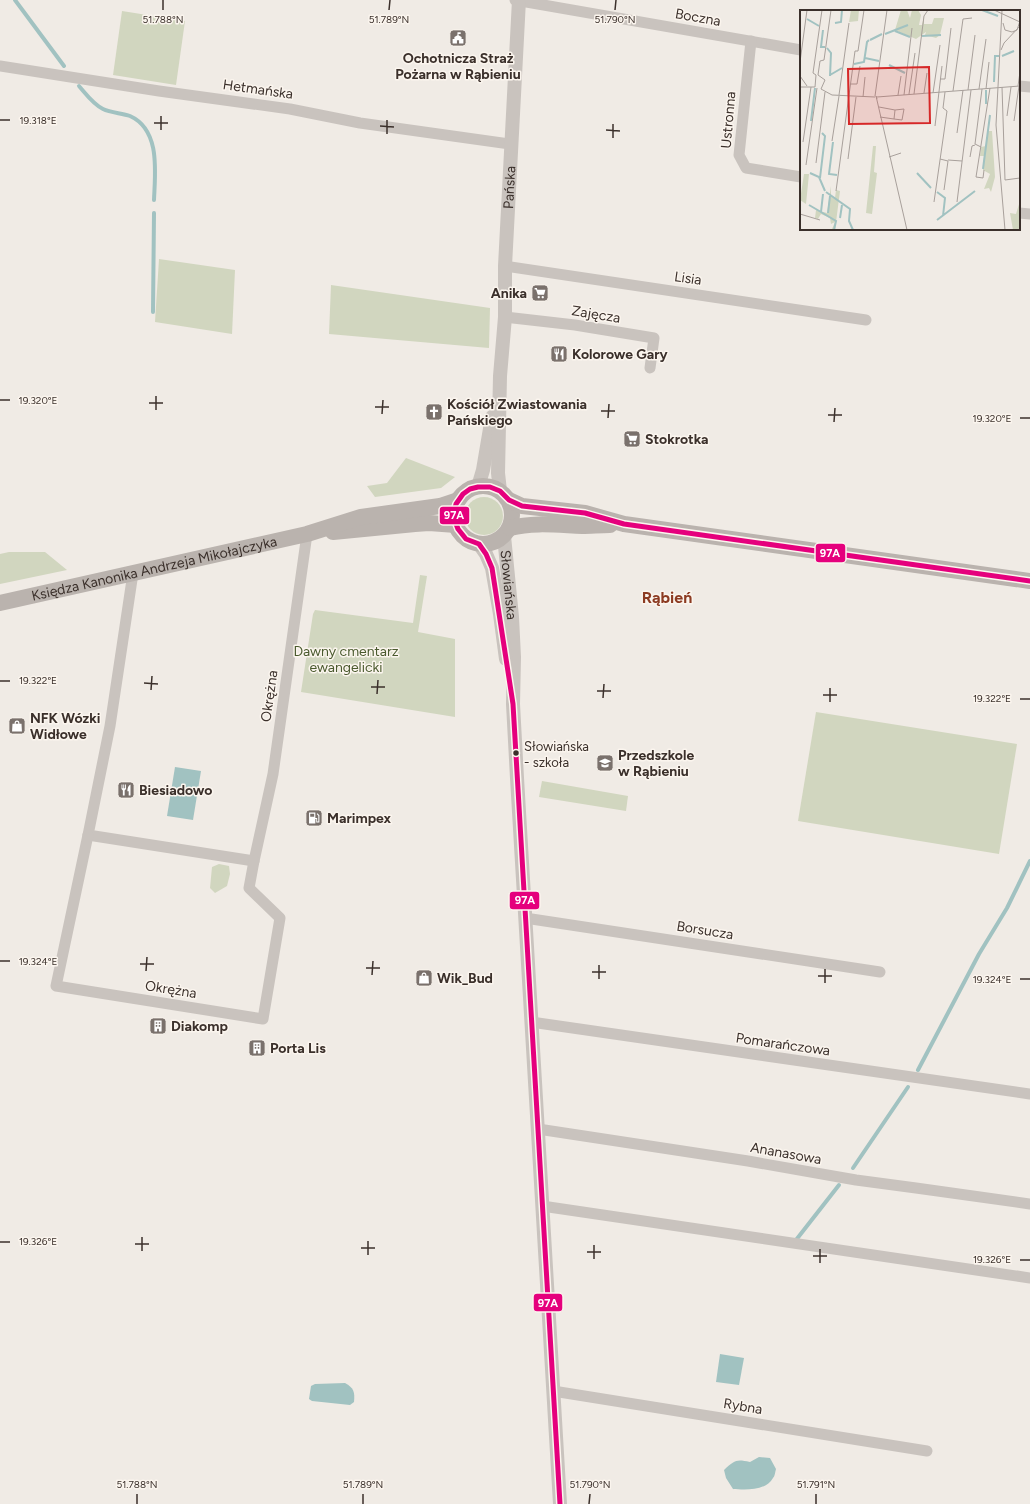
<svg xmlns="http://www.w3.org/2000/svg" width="1030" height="1504" viewBox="0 0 1030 1504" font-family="Figtree,sans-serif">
<rect width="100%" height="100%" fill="#f0ebe5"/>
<!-- green -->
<g fill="#d1d6bf">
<path d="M 122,11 L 185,21 L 176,85 L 113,75 Z"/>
<path d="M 159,259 L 235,270 L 232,334 L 155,322 Z"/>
<path d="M 331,285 L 490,308 L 489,348 L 329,334 Z"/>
<path d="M 406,458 L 455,477 L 441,488 L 375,497 L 367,486 L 387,483 Z"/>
<circle cx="484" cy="516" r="19"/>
<path d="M 9,552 L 45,552 L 67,570 L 0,584 L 0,554 Z"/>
<path d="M 420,575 L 427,576 L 418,632 L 455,639 L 455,717 L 301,692 L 313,614 L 315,610 L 413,623 Z"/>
<path d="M 816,712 L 1017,744 L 999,854 L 798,821 Z"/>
<path d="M 542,781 L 628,796 L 626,811 L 539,797 Z"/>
<path d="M 219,864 L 229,866 L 230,874 L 227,886 L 215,893 L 210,888 L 212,867 Z"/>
</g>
<!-- water -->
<g fill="#a1c2c1">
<path d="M 175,767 L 201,771 L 193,820 L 167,816 Z"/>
<path d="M 720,1354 L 744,1358 L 739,1385 L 716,1382 Z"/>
<path d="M 345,1383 C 354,1388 355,1392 354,1402 L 350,1405 L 312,1401 L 309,1399 L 311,1386 L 315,1384 Z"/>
<path d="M 759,1457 L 770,1458 L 776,1469 C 775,1472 775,1476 773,1478 C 766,1491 745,1490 733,1489 L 726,1478 L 724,1470 C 735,1460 736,1459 750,1462 Z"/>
</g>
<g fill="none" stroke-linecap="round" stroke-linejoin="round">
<!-- stream -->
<g stroke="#a1c2c1" stroke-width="4">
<path d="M 15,0 L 64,66"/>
<path d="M 79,86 C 86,94 93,104 103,109 C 111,113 122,113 130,116 C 161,130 155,173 154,200"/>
<path d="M 153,312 L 154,213"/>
<path d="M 918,1070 L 979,954 L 1007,908 L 1030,861"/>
<path d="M 853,1168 L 908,1087"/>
<path d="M 796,1240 L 839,1185"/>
</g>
<!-- minor -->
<g stroke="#c9c3be" stroke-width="11">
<path d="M 515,0 L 801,50"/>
<path d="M 751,41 L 739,155 L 746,168 L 801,177"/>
<path d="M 0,66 L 159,91 L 290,109 L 360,123 L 510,144"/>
<path d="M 1019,86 L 1030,87"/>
<path d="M 1019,213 L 1030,214"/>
<path d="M 505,266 L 866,320"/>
<path d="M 505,317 L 575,325 L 654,338 L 650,368"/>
<path d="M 133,573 L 110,726 L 88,835 L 254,861 L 273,774 L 307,534"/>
<path d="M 88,835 L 56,986 L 263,1019 L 280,918 L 249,888 L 254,861"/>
<path d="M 525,918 L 880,972"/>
<path d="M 531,1022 L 1030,1094"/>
<path d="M 538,1129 L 748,1161 L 856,1180 L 916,1188 L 1030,1204"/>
<path d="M 542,1206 L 1030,1278"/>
<path d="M 553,1391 L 927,1451"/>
</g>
<!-- tertiary -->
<g stroke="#c9c3be" stroke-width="14">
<path d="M 478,487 L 483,470 L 492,417"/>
<path id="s1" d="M 500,491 L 498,473 L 500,376 L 505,317 L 505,266 L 519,0"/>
<path id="s2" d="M 504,536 L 512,617 L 514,657 L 513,704 L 517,778 L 560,1504"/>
<path d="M 479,544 L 486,554 L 492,568 L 500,614 L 506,659"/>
</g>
<!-- secondary -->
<g stroke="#bab3ae" stroke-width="16">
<circle cx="483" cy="515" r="29"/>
<path d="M 509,500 L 522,506 L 585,513 L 624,524 L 1030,581"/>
<path d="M 510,528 C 534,522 557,525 582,526 C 591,526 600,525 610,525"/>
<path d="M 333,532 L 415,524 L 429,523 L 456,525"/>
<path id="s3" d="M 0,603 L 307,534 L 361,517 L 440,506 L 458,500"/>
</g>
<!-- bus-1 casing -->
<g stroke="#fbf5ee" stroke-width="8">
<path id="bus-1" d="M 560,1504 L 513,704 L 492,568 L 486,554 L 479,544 L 466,539 L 458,529 L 455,521 L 454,512 L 456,504 L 463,494 L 470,489 L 478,487 L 490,487 L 500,491 L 509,500 L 522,506 L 585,513 L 624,524 L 1030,581"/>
</g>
<!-- bus-1 -->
<use href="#bus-1" stroke="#e5007d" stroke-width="5"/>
</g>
<!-- ticks -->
<path fill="none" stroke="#3b302b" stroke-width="1.5" d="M 163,10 L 163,0M 389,10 L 390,0M 615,10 L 616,0M 0,120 L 10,120M 154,123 L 168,123M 380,126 L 394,127M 161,130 L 161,116M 606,130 L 620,131M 387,134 L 387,120M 613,138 L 613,124M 0,400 L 10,400M 149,403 L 163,403M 375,407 L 389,407M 156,410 L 156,396M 601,411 L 615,411M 382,414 L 383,400M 828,415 L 842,415M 608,418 L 609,404M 1020,418 L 1030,418M 834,422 L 835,408M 0,681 L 10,681M 144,683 L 158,684M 371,687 L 385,687M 151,690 L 152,676M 597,691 L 611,691M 377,694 L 378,680M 823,695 L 837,695M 603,698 L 604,684M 1020,699 L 1030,699M 830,702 L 830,688M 0,961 L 10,961M 140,964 L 154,964M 366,968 L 380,968M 146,971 L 147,957M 592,972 L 606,972M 372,975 L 373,961M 818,976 L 832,976M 599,979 L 599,965M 1020,979 L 1030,979M 825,983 L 825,969M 0,1242 L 10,1242M 135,1244 L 149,1244M 361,1248 L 375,1248M 142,1251 L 142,1237M 587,1252 L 601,1252M 368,1255 L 368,1241M 813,1256 L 827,1256M 594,1259 L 594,1245M 1020,1260 L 1030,1260M 820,1263 L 820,1249M 137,1504 L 137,1494M 363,1504 L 363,1494M 589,1504 L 590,1494M 816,1504 L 816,1494"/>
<!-- icons -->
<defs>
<g id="civic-square" transform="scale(0.9)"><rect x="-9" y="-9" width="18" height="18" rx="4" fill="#7a716c" stroke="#fbf5ee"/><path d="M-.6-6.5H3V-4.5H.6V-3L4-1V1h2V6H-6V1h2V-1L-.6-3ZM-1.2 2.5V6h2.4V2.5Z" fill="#fff"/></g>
<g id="supermarket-square" transform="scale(0.9)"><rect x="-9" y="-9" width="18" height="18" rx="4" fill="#7a716c" stroke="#fbf5ee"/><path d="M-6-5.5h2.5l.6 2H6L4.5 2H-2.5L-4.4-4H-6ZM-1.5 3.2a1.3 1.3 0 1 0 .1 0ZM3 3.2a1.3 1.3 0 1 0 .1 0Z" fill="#fff"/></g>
<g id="restaurant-square" transform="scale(0.9)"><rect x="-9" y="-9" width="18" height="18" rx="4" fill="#7a716c" stroke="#fbf5ee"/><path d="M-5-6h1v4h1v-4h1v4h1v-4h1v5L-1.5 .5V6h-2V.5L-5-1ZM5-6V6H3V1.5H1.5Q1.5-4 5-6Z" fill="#fff"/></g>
<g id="church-square" transform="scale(0.9)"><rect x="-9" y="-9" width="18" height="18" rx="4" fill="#7a716c" stroke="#fbf5ee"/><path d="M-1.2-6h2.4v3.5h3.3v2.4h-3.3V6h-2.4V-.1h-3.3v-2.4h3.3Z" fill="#fff"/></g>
<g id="shop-square" transform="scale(0.9)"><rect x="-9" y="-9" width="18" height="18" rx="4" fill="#7a716c" stroke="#fbf5ee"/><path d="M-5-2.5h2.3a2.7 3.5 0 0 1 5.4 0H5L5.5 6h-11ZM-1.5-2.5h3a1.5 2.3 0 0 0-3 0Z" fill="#fff"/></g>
<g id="school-square" transform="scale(0.9)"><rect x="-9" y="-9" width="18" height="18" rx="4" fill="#7a716c" stroke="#fbf5ee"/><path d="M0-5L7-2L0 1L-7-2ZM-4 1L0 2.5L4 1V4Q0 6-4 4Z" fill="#fff"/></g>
<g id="fuel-square" transform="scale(0.9)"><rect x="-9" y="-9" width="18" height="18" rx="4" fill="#7a716c" stroke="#fbf5ee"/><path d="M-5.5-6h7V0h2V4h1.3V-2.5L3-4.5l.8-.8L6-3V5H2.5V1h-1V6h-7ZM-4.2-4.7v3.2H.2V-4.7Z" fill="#fff"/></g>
<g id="building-square" transform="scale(0.9)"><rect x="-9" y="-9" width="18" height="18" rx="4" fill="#7a716c" stroke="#fbf5ee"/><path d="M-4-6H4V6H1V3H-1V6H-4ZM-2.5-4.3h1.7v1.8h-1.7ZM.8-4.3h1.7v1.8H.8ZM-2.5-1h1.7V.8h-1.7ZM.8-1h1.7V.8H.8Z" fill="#fff"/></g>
</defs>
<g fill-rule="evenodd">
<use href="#civic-square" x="458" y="38"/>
<use href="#supermarket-square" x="540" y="293"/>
<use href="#restaurant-square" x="559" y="354"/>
<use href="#church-square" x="434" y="412"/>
<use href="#supermarket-square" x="632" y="439"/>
<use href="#shop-square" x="17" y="726"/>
<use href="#school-square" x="605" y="763"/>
<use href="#restaurant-square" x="126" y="790"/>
<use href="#fuel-square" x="314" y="818"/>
<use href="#shop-square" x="424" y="978"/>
<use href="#building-square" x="158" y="1026"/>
<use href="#building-square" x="257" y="1048"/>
</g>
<!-- markers -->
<circle fill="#3b302b" stroke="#fbf5ee" stroke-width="1.5" cx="516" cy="753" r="3.5"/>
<g text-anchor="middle" stroke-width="3" stroke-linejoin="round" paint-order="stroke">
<!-- bus labels -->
<g font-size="13" fill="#3b302b" stroke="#fbf5ee" text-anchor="start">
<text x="524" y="751">Słowiańska<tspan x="524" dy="16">- szkoła</tspan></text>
</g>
<!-- street labels -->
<g font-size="14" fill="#3b302b" stroke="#fbf5ee">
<text transform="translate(698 17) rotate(10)" y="5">Boczna</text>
<text transform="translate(258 89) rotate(8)" y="5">Hetmańska</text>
<text transform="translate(728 120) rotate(-85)" y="5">Ustronna</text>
<text dy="5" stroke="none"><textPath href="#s1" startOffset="304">Pańska</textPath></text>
<text transform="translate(688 278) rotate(8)" y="5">Lisia</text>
<text transform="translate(596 314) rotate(9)" y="5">Zajęcza</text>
<text dy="5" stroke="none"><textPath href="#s3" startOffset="158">Księdza Kanonika Andrzeja Mikołajczyka</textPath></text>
<text dy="5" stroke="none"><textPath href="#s2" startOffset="49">Słowiańska</textPath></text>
<text transform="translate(269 696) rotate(-82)" y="5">Okrężna</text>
<text transform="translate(705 930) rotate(9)" y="5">Borsucza</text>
<text transform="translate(171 989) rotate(9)" y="5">Okrężna</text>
<text transform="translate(783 1044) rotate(8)" y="5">Pomarańczowa</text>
<text transform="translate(786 1153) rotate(10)" y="5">Ananasowa</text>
<text transform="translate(743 1406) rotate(9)" y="5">Rybna</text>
</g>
<!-- poi labels -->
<g font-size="14" font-weight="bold" fill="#3b302b" stroke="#fbf5ee" text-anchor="start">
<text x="458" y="63" text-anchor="middle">Ochotnicza Straż<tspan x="458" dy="16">Pożarna w Rąbieniu</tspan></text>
<text x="527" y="298" text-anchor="end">Anika</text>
<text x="572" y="359">Kolorowe Gary</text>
<text x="447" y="409">Kościół Zwiastowania<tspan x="447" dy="16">Pańskiego</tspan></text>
<text x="645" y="444">Stokrotka</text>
<text x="30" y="723">NFK Wózki<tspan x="30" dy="16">Widłowe</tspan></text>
<text x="618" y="760">Przedszkole<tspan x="618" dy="16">w Rąbieniu</tspan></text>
<text x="139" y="795">Biesiadowo</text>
<text x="327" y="823">Marimpex</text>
<text x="437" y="983">Wik_Bud</text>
<text x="171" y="1031">Diakomp</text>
<text x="270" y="1053">Porta Lis</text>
</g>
<!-- park labels -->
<g font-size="14" fill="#4a5a2e" stroke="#fbf5ee">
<text x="346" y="656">Dawny cmentarz<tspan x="346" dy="16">ewangelicki</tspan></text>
</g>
<!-- quarter labels -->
<g font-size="16" font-weight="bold" fill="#8c3b22" stroke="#fbf5ee">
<text x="667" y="603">Rąbień</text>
</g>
</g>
<!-- overview -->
<g transform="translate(800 10)">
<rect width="220" height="220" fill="#f0ebe5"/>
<path d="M 51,0 L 59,0 L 58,11 L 49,12 ZM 101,0 L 107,0 L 110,8 L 112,0 L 118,0 L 121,5 L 119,15 L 122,15 L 124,6 L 124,14 L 132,14 L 134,8 L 144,8 L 140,25 L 136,28 L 125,25 L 126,22 L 116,29 L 95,20 ZM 188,121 L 192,121 L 195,167 L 191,182 L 189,178 L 184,179 L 190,164 L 183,160 L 184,146 L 180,146 L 181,137 L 186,136 ZM 73,136 L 76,136 L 74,162 L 77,163 L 72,204 L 66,203 ZM 4,164 L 9,164 L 6,194 L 0,190 ZM 31,176 L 31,185 L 35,188 L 36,180 L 40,181 L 35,220 L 32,219 L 35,212 L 31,214 L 30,208 L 21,204 L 18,209 L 15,208 L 16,200 L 27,203 ZM 220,191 L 220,217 L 219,220 L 213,220 L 210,203 L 216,204 Z" fill="#d1d6bf"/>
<path fill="none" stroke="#a1c2c1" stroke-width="2" d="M 182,0 L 198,6M 7,9 L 19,16M 35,13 L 41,12 L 42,0M 23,20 L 21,37 L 25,37M 95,21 L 110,27M 85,24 L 108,15M 122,26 L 141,25M 70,30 L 82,24M 27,38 L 31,43 L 30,66M 202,46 L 214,41M 65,48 L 79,51M 54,54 L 64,52 L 67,32 L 69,30M 89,55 L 105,63M 30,65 L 42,58M 194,72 L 195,46 L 199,46M 186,80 L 186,94M 11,111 L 15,78M 33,132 L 29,164 L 37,165M 183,159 L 190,105M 10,163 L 19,167 L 25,181M 117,163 L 131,178M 20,168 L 25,126 L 22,123M 26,182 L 50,199 L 49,211 L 53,220M 137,182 L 145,188 L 143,206M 23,184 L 21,202 L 36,211 L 34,220M 9,195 L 21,202M 28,203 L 30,186M 40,208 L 42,195M 137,210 L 175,181"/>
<path fill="none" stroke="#a8a09b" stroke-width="1" d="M 194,0 L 220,12M 202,0 L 196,115 L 205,220M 203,13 L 205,20 L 212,22 L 217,20 L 220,11M 201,40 L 204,33 L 220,16M 0,52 L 7,0M 0,66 L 7,76M 140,69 L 145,69 L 151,18M 50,74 L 57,74 L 60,56M 218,76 L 220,62M 0,77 L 15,77M 15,77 L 16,65 L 13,63 L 22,0M 202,77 L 205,170 L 220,168M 21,79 L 25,70 L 18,65 L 20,51 L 24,50 L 31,0M 21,79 L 32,85 L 75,87M 179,79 L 186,29M 186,79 L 189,52M 168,80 L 175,25M 153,81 L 163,9 L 172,8M 124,83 L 127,63M 133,83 L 140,35M 109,84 L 115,43M 114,84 L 124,6 L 128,0M 39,85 L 49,13M 98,85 L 101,66M 104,85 L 112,18M 75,86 L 87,0M 63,87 L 65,67M 77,87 L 220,76M 77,89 L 76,86 L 107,220M 79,97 L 95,100 L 94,109 L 80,107M 207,106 L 211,77M 94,109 L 102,110 L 104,99 L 95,100M 214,111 L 219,76M 135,116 L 142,56M 157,123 L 163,80M 32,131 L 39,86M 3,132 L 11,77M 181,137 L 175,134 L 182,79M 89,147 L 101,143M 170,147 L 172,136 L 175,135M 48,149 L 56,87M 140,149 L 148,151 L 144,180M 148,150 L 162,151M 16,153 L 25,82M 6,155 L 17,78M 184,160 L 183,168 L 176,167 L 190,78M 36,181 L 55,41 L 58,41 L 64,0M 134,192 L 147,101 L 143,98 L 145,82M 157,192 L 171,80M 0,204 L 20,210"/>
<path fill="#d62828" fill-opacity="0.15" stroke="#d62828" stroke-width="2" d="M 129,57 L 130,113 L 49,114 L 48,59 Z"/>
<rect width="220" height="220" fill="none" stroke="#3b302b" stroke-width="2"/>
</g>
<g font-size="10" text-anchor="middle" fill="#3b302b" stroke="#fbf5ee" stroke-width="3" stroke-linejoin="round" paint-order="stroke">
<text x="163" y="23">51.788°N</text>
<text x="389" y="23">51.789°N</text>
<text x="615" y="23">51.790°N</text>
<text x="38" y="124">19.318°E</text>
<text x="38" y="404">19.320°E</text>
<text x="992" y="422">19.320°E</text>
<text x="38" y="684">19.322°E</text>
<text x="992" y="702">19.322°E</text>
<text x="38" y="965">19.324°E</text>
<text x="992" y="983">19.324°E</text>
<text x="38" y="1245">19.326°E</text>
<text x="992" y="1263">19.326°E</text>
<text x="137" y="1488">51.788°N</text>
<text x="363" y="1488">51.789°N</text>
<text x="590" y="1488">51.790°N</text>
<text x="816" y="1488">51.791°N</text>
</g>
<g stroke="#fbf5ee" stroke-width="1.5">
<rect x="439" y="506" width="31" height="19" rx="4" fill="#e5007d"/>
<rect x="815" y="543" width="31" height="20" rx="4" fill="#e5007d"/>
<rect x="509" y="891" width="31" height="19" rx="4" fill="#e5007d"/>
<rect x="533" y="1293" width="30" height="19" rx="4" fill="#e5007d"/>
</g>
<g font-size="11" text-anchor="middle" font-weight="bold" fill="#fff">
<text x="454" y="519">97A</text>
<text x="830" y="557">97A</text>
<text x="525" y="904">97A</text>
<text x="548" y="1307">97A</text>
</g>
</svg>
